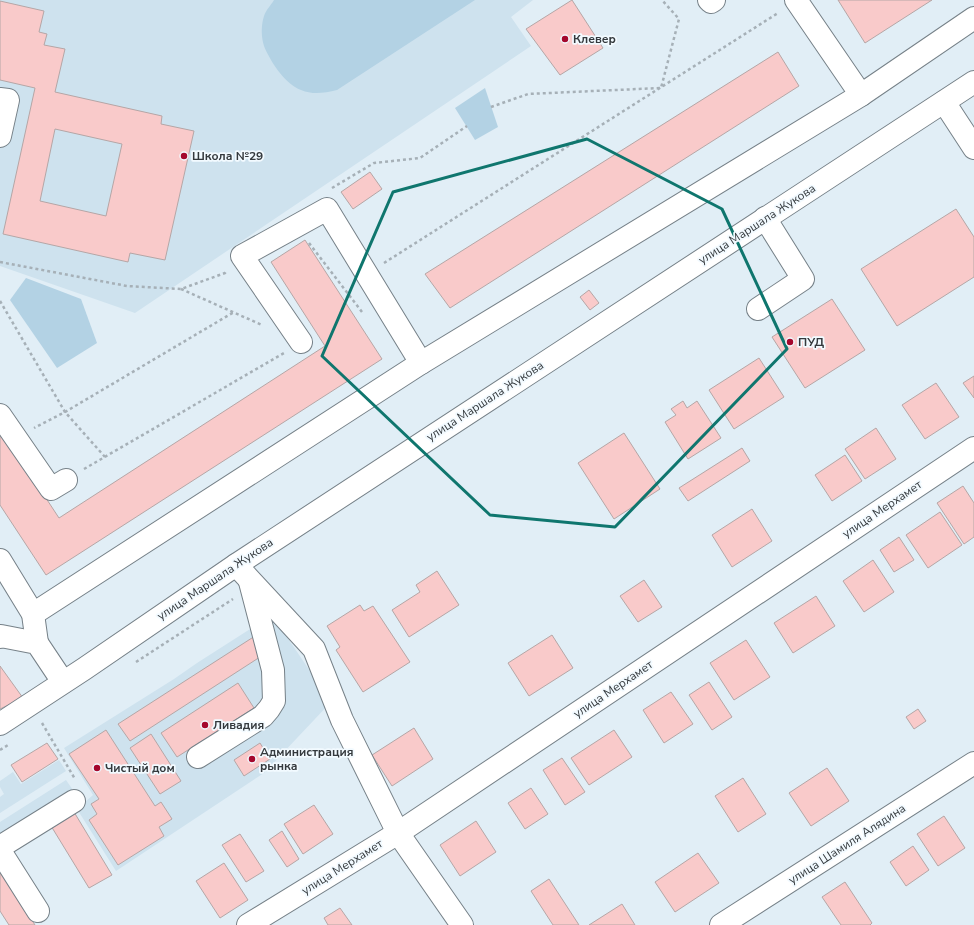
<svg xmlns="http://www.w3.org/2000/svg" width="974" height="925" viewBox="0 0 974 925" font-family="'Nunito Sans',sans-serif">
<rect width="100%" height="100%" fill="#e1eef6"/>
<!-- built -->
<g fill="#cee2ee">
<path d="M 0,0 L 533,0 L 511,17 L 531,46 L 135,313 L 0,266 Z"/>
<path d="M 272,615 L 331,702 L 264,773 L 116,871 L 77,809 L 93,795 L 64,748 L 174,679 L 197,663 Z"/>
<path d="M 59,760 L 66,771 L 0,813 L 0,797 L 4,794 L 0,787 L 0,781 L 13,772 L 21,784 Z"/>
<path d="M 66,780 L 75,793 L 0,841 L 0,822 Z"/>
</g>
<!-- green -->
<g fill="#b3d2e4">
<path d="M 274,0 L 475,0 L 337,90 C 324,93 313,95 301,90 C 285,84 270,61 264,46 C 261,37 261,25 264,16 C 266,10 271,5 274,0 Z"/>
<path d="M 485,88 L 498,127 L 475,140 L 455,108 Z"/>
<path d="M 26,278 L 81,299 L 97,343 L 57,368 L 10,300 Z"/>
</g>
<!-- building -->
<g fill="#f9caca" stroke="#b5a6a6" fill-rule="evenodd">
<path d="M 572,0 L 603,48 L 560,75 L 526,29 Z"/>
<path d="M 838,0 L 932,0 L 865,43 Z"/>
<path d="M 0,1 L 44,11 L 39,32 L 47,34 L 44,45 L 65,49 L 55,92 L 162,116 L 161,124 L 194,131 L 165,260 L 130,253 L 128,262 L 3,234 L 35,88 L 0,80 ZM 55,129 L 122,144 L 106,216 L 40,201 Z"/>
<path d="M 778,52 L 799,86 L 450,308 L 425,274 Z"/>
<path d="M 370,172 L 382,189 L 353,209 L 341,192 Z"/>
<path d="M 956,209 L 974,237 L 974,277 L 897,326 L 861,269 Z"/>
<path d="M 305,240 L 382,359 L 46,575 L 0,505 L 0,428 L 59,518 L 325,346 L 271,262 Z"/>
<path d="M 589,290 L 599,303 L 590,310 L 580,297 Z"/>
<path d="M 832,299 L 865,350 L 805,388 L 772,337 Z"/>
<path d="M 759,358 L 784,397 L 734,429 L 709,390 Z"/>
<path d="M 974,376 L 974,398 L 963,383 Z"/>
<path d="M 936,383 L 959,417 L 925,439 L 902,405 Z"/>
<path d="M 683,401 L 687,408 L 697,401 L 721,438 L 688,459 L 665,422 L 676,415 L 671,409 Z"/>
<path d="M 876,428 L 896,459 L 865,479 L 845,449 Z"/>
<path d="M 624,433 L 660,489 L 614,519 L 578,463 Z"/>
<path d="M 742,448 L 750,461 L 688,501 L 679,488 Z"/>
<path d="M 845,455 L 862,481 L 832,501 L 815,475 Z"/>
<path d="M 963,486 L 974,503 L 974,537 L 964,544 L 937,503 Z"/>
<path d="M 752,509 L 772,541 L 732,567 L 712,535 Z"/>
<path d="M 940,512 L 962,545 L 928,568 L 906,535 Z"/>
<path d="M 899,537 L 914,560 L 894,572 L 880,550 Z"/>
<path d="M 873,560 L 894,592 L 864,612 L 843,581 Z"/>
<path d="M 437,571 L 459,605 L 409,637 L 392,610 L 420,592 L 416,585 Z"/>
<path d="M 644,580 L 662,607 L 638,622 L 620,596 Z"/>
<path d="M 816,596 L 835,626 L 793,653 L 774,623 Z"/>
<path d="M 360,605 L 364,611 L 373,606 L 410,662 L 363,692 L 336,650 L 340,647 L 327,626 Z"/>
<path d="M 552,635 L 573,668 L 529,696 L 508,663 Z"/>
<path d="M 255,636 L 260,657 L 130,741 L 118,724 Z"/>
<path d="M 746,640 L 770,677 L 734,700 L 710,663 Z"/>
<path d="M 0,666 L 23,698 L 0,709 Z"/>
<path d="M 709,682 L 732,717 L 712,730 L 689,695 Z"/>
<path d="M 238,683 L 254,708 L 177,757 L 161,733 Z"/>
<path d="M 671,692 L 693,724 L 664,743 L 643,710 Z"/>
<path d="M 918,709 L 926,721 L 914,729 L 906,717 Z"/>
<path d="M 414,728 L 433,759 L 392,786 L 372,755 Z"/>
<path d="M 106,730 L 155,806 L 161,802 L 172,819 L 159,827 L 164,836 L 118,865 L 89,820 L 97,814 L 91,804 L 99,799 L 69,754 Z"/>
<path d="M 614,730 L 632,757 L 589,785 L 571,758 Z"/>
<path d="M 151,734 L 181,781 L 160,794 L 130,748 Z"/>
<path d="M 47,743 L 58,759 L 22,782 L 11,765 Z"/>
<path d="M 260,743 L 270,759 L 244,776 L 234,760 Z"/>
<path d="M 562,758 L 585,792 L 565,805 L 543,770 Z"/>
<path d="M 827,768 L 849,801 L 811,826 L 789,793 Z"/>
<path d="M 743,778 L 766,814 L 738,832 L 715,796 Z"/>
<path d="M 531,788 L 548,814 L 525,829 L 508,803 Z"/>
<path d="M 314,805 L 333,834 L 303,854 L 284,824 Z"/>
<path d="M 71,807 L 112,875 L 89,888 L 48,821 Z"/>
<path d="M 944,816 L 965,848 L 938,866 L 917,834 Z"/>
<path d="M 476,821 L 496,852 L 460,876 L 440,845 Z"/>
<path d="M 282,831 L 299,859 L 287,867 L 269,840 Z"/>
<path d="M 240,834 L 264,871 L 246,882 L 222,845 Z"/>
<path d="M 913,846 L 929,870 L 906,886 L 890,862 Z"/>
<path d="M 698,853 L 719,883 L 675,912 L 655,882 Z"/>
<path d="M 224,863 L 248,900 L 220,918 L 196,881 Z"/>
<path d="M 0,870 L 35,925 L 9,925 L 0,911 Z"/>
<path d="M 549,879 L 579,925 L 553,925 L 531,891 Z"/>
<path d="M 845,882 L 872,923 L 870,925 L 841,925 L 822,897 Z"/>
<path d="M 622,904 L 635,925 L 589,925 Z"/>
<path d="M 340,908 L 352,925 L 328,925 L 324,918 Z"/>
</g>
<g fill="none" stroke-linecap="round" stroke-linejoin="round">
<!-- minor casing -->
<g stroke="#768188" stroke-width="24">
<g id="minor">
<path d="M 709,0 L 711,2 L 714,0"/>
<path d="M 796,0 L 861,95"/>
<path d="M 0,99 L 8,100 L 0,136"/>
<path d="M 944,102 L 974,148"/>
<path d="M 758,309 L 803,279 L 765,218"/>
<path d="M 301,342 L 242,256 L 327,209 L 421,363"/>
<path d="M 0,415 L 51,489 L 66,480"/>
<path d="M 0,560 L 33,614 L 37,643"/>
<path d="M 236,565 L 314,649 L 342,720 L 398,833 L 462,925"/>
<path d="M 33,614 L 421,363 L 861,95 L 974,18"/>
<path d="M 0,637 L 1,636 L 37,643 L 63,682"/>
<path d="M 0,724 L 84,669 L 236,565 L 974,82"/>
<path d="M 198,757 L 263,716 L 269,709 L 274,701 L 273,670 L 250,582"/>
<path d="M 0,847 L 74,801"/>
<path d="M 0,851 L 38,911"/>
<path d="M 248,925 L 398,833 L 974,448"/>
<path d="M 721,925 L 974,763"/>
</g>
</g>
<!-- path -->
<g stroke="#a6b0b7" stroke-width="2.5" stroke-dasharray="3 3" stroke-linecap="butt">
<path d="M 491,107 L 528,94 L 593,91 L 661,88 L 679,19 L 662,0"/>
<path d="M 332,188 L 374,163 L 420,158 L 467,126"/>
<path d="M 309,243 L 362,312"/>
<path d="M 0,262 L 127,286 L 181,289 L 225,273 L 227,270"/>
<path d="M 384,263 L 778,13"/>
<path d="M 181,289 L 262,325"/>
<path d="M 0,301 L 65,412 L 34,428"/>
<path d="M 105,457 L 65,412 L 234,312"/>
<path d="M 84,469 L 284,353"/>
<path d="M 136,662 L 233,599"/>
<path d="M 42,723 L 75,779"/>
<path d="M 0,750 L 8,745"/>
</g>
<!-- minor -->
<use href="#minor" stroke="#fff" stroke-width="22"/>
</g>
<!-- marked area -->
<path fill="none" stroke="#0f766e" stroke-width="3" stroke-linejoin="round" d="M 587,139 L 722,209 L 787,349 L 615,527 L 490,515 L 322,356 L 393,192 Z"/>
<!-- markers -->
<g fill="#a4072d" stroke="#f2faff" stroke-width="1.5">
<circle cx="565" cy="39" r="4"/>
<circle cx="184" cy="156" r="4"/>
<circle cx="790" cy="342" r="4"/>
<circle cx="205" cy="725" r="4"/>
<circle cx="252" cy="759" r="4"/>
<circle cx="97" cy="768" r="4"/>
</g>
<g text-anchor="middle" stroke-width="3.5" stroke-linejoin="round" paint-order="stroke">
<!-- poi labels -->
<g font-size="12" font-weight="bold" fill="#34393d" stroke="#f2faff" text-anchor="start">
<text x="573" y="43">Клевер</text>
<text x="192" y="160">Школа №29</text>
<text x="798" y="346">ПУД</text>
<text x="213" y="729">Ливадия</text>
<text x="260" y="756">Администрация<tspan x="260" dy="14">рынка</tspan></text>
<text x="105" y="772">Чистый дом</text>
</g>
<!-- street labels -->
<g font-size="12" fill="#34393d" stroke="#f2faff">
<text transform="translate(757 224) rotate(-33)" y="4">улица Маршала Жукова</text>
<text transform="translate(485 401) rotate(-33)" y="4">улица Маршала Жукова</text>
<text transform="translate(882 509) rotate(-34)" y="4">улица Мерхамет</text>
<text transform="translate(215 579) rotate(-34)" y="4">улица Маршала Жукова</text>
<text transform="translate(613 689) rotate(-34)" y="4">улица Мерхамет</text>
<text transform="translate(847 844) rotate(-33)" y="4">улица Шамиля Алядина</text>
<text transform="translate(342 867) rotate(-32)" y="4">улица Мерхамет</text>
</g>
</g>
</svg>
